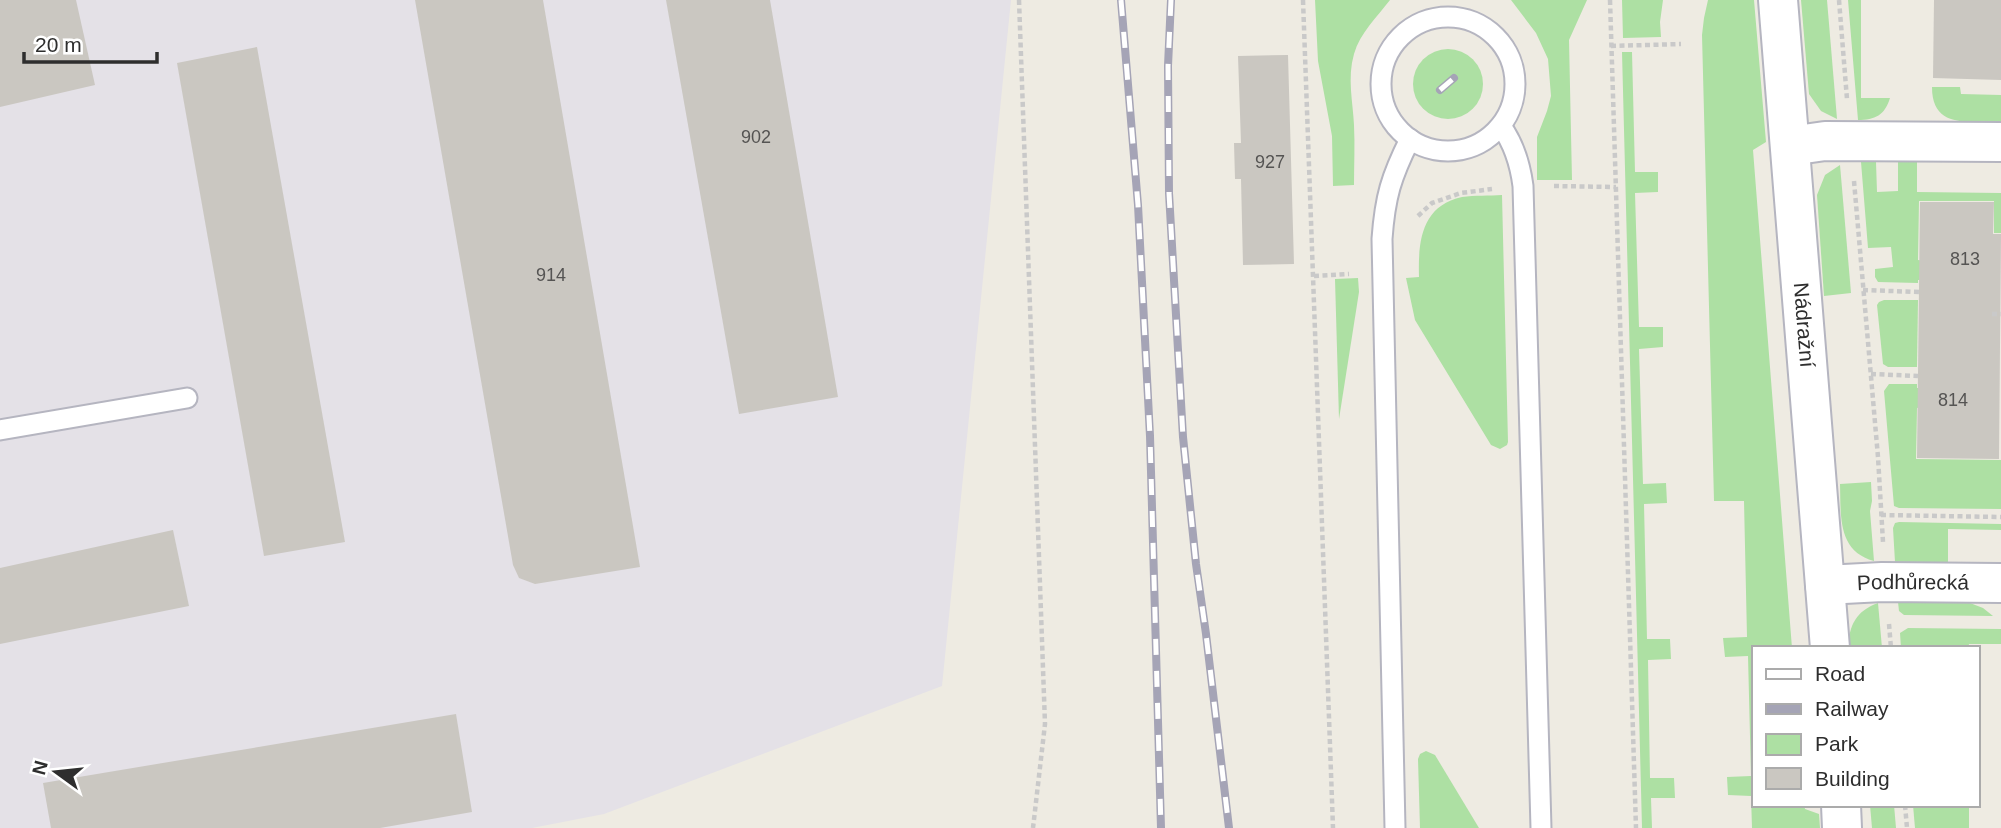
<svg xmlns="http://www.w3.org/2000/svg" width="2001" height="828" viewBox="0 0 2001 828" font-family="Helvetica,sans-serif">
<rect width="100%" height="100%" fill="#eeebe2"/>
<!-- industrial -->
<path fill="#e4e1e7" d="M 0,0 L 1011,0 L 942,686 L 604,814 L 532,828 L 0,828 Z"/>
<!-- green -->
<g fill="#ade0a3">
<path d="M 1315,0 L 1390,0 C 1377,17 1360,33 1354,54 C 1347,78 1353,102 1354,125 C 1355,145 1354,165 1354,185 L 1333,186 L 1332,136 L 1318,61 Z"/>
<path d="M 1511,0 L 1587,0 L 1569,40 L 1572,180 L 1537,180 L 1537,137 L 1547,111 L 1551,96 L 1548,59 L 1536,33 Z"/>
<path d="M 1622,0 L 1663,0 L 1660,22 L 1661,37 L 1623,38 Z"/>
<path d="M 1708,0 L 1754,0 L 1766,142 L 1753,150 L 1792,648 L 1754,648 L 1754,805 L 1804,805 L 1805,809 L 1819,814 L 1820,828 L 1752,828 L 1751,796 L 1728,795 L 1727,777 L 1751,776 L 1748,656 L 1725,657 L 1723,638 L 1747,637 L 1744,501 L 1714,501 L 1702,35 L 1704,18 Z"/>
<path d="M 1801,0 L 1827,0 L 1837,119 L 1821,111 L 1809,94 Z"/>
<path d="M 1848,0 L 1861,0 L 1861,98 L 1890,98 C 1885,115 1875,120 1858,120 Z"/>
<circle cx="1448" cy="84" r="35"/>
<path d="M 1622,52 L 1632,52 L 1635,172 L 1658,172 L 1658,192 L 1635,193 L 1639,327 L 1663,327 L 1663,347 L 1639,349 L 1643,484 L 1666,483 L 1667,503 L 1644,504 L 1647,639 L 1670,639 L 1671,659 L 1648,660 L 1650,778 L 1674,778 L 1675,798 L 1651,798 L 1652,828 L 1642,828 Z"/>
<path d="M 1932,87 L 1960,87 L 1961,94 L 2001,95 L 2001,121 C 1970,121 1932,130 1932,87 Z"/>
<path d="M 1861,162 L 1876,162 L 1877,192 L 1898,191 L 1898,162 L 1917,162 L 1917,192 L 2001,193 L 2001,233 L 1994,233 L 1994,201 L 1919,201 L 1918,260 L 1926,261 L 1925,280 L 1918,280 L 1918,283 L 1878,282 L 1875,277 L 1875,269 L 1893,267 L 1891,247 L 1868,248 Z"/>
<path d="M 1840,165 L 1851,293 L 1824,296 L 1817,195 L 1825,175 Z"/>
<path d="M 1502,195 L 1508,442 L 1507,445 L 1500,449 L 1491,445 L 1415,320 L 1406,278 L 1419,277 C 1418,242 1421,206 1462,197 C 1475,195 1489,196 1502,195 Z"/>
<path d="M 1358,278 L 1359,292 L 1339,419 L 1335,279 Z"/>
<path d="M 1884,300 L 1918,300 L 1917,367 L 1888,367 L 1883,364 L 1877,305 L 1879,302 Z"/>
<path d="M 1889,384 L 1917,384 L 1917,388 L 1924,388 L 1924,407 L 1917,408 L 1916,459 L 2001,460 L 2001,509 L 1899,508 L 1894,506 L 1884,391 Z"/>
<path d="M 1871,482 L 1872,501 L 1870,511 L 1874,561 C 1837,551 1841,515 1840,484 Z"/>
<path d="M 1899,522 L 2001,524 L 2001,530 L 1948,529 L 1948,563 L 1895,562 L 1893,528 L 1895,523 Z"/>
<path d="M 1898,602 L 1970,603 L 1983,608 L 1993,616 L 1904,615 L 1899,611 Z"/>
<path d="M 1878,603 L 1882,648 L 1848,648 C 1849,625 1856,611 1878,603 Z"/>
<path d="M 1908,628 L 2001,629 L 2001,644 L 1969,644 L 1968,648 L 1901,648 L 1900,633 Z"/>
<path d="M 1426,751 L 1435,755 L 1479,828 L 1420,828 L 1418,759 L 1420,754 Z"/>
<path d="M 1870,805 L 1894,805 L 1896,828 L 1872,828 Z"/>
<path d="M 1913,805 L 1969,805 L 1969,828 L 1915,828 Z"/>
</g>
<!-- building -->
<g fill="#cac7c1">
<path d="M 0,0 L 76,0 L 95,85 L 0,107 Z"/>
<path d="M 415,0 L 543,0 L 640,567 L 535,584 L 519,578 L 513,565 Z"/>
<path d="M 666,0 L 770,0 L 838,397 L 739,414 Z"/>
<path d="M 1934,0 L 2001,0 L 2001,80 L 1933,78 Z"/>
<path d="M 257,47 L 345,542 L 264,556 L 177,63 Z"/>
<path d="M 1288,55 L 1294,264 L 1243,265 L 1241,179 L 1235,179 L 1234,143 L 1241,143 L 1238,56 Z"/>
<path d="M 1920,202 L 1994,202 L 1993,234 L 2001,234 L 1999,459 L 1917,458 Z"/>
<path d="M 173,530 L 189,606 L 0,644 L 0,568 Z"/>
<path d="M 456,714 L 472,812 L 380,828 L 51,828 L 43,783 Z"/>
</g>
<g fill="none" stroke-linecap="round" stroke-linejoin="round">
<!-- lane casing -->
<g stroke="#b5b5c0" stroke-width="23">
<g id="lane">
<circle cx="1448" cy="84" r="67"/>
<path d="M 1501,126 C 1514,144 1520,163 1523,186 L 1541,828"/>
<path d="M 0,430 L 187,398"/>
<path d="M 1395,828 L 1382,239 C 1385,197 1391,177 1410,139"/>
</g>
</g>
<!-- street casing -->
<g stroke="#b5b5c0" stroke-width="42">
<g id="street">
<path d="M 1790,146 L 1825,141 L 2001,142"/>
<path id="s1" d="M 1825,585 L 1882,582 L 2001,583"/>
</g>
</g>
<!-- secondary casing -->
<g stroke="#b5b5c0" stroke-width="42">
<g id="secondary">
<path id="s2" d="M 1778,0 L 1830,648"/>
<path d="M 1841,805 L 1842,828"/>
</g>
</g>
<!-- path -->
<g stroke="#c9c9c9" stroke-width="4.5" stroke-dasharray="5 3.5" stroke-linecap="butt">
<path d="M 1019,0 L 1045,724 L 1033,828"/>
<path d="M 1303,0 L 1333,828"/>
<path d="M 1610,0 L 1636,828"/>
<path d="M 1839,0 L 1847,99"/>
<path d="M 1611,46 L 1681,44"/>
<path d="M 1854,181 L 1878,457 L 1883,542"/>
<path d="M 1554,186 L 1616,187"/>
<path d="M 1418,216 L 1432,203 L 1461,193 L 1492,189"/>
<path d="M 1314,276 L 1349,274"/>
<path d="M 1863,290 L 1919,292"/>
<path d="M 1992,314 L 2001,314"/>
<path d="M 1871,374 L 1918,376"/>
<path d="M 1881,515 L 2001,517"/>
<path d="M 1889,624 L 1891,648"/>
<path d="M 1905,805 L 1907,828"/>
</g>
<!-- lane -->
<use href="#lane" stroke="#fff" stroke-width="19"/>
<!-- street -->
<use href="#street" stroke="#fff" stroke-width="38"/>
<!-- secondary -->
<use href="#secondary" stroke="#fff" stroke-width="38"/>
<!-- rail casing -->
<g stroke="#a5a4b6" stroke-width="8">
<g id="rail">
<path d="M 1121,0 L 1138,205 L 1150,436 L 1161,828"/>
<path d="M 1171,0 L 1168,66 L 1169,193 L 1183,437 L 1196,564 L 1206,634 L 1229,828"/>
<path d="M 1440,90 L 1454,78"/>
</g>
</g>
<!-- rail -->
<use href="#rail" stroke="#fff" stroke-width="5" stroke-dasharray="16" stroke-linecap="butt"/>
</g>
<g text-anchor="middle" stroke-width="6" stroke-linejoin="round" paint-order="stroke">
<!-- number labels -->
<g font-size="18" fill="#555453">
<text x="756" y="143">902</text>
<text x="1270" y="168">927</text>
<text x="1965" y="265">813</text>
<text x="551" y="281">914</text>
<text x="1953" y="406">814</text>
</g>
<!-- street labels -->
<g font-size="21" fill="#2e2e2e" stroke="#fff">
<text dy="7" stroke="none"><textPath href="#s2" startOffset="326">Nádražní</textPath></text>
<text dy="7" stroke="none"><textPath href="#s1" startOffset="88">Podhůrecká</textPath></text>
</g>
</g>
<!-- legend -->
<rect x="1752" y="646" width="228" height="161" fill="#ffffff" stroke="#ababab" stroke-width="2"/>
<rect x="1766" y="669" width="35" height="10" fill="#ffffff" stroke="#ababab" stroke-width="2"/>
<text x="1815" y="681" font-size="21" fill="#2e2e2e">Road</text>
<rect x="1766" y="704" width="35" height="10" fill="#a5a4b6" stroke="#ababab" stroke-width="2"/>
<text x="1815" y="716" font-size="21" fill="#2e2e2e">Railway</text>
<rect x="1766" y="734" width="35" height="21" fill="#ade0a3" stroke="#ababab" stroke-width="2"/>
<text x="1815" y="751" font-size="21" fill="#2e2e2e">Park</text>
<rect x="1766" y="768" width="35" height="21" fill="#cac7c1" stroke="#ababab" stroke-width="2"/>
<text x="1815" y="786" font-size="21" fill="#2e2e2e">Building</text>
<!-- north arrow -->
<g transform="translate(56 772) rotate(285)" stroke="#ffffff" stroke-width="5" paint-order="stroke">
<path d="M0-5L12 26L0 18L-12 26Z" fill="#2e2e2e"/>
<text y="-10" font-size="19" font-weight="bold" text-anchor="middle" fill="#2e2e2e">N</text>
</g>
<!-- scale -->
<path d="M24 52v10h133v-10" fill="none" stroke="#2e2e2e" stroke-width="3.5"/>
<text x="35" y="52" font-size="21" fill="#2e2e2e" stroke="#ffffff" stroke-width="5" paint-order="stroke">20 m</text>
</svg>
